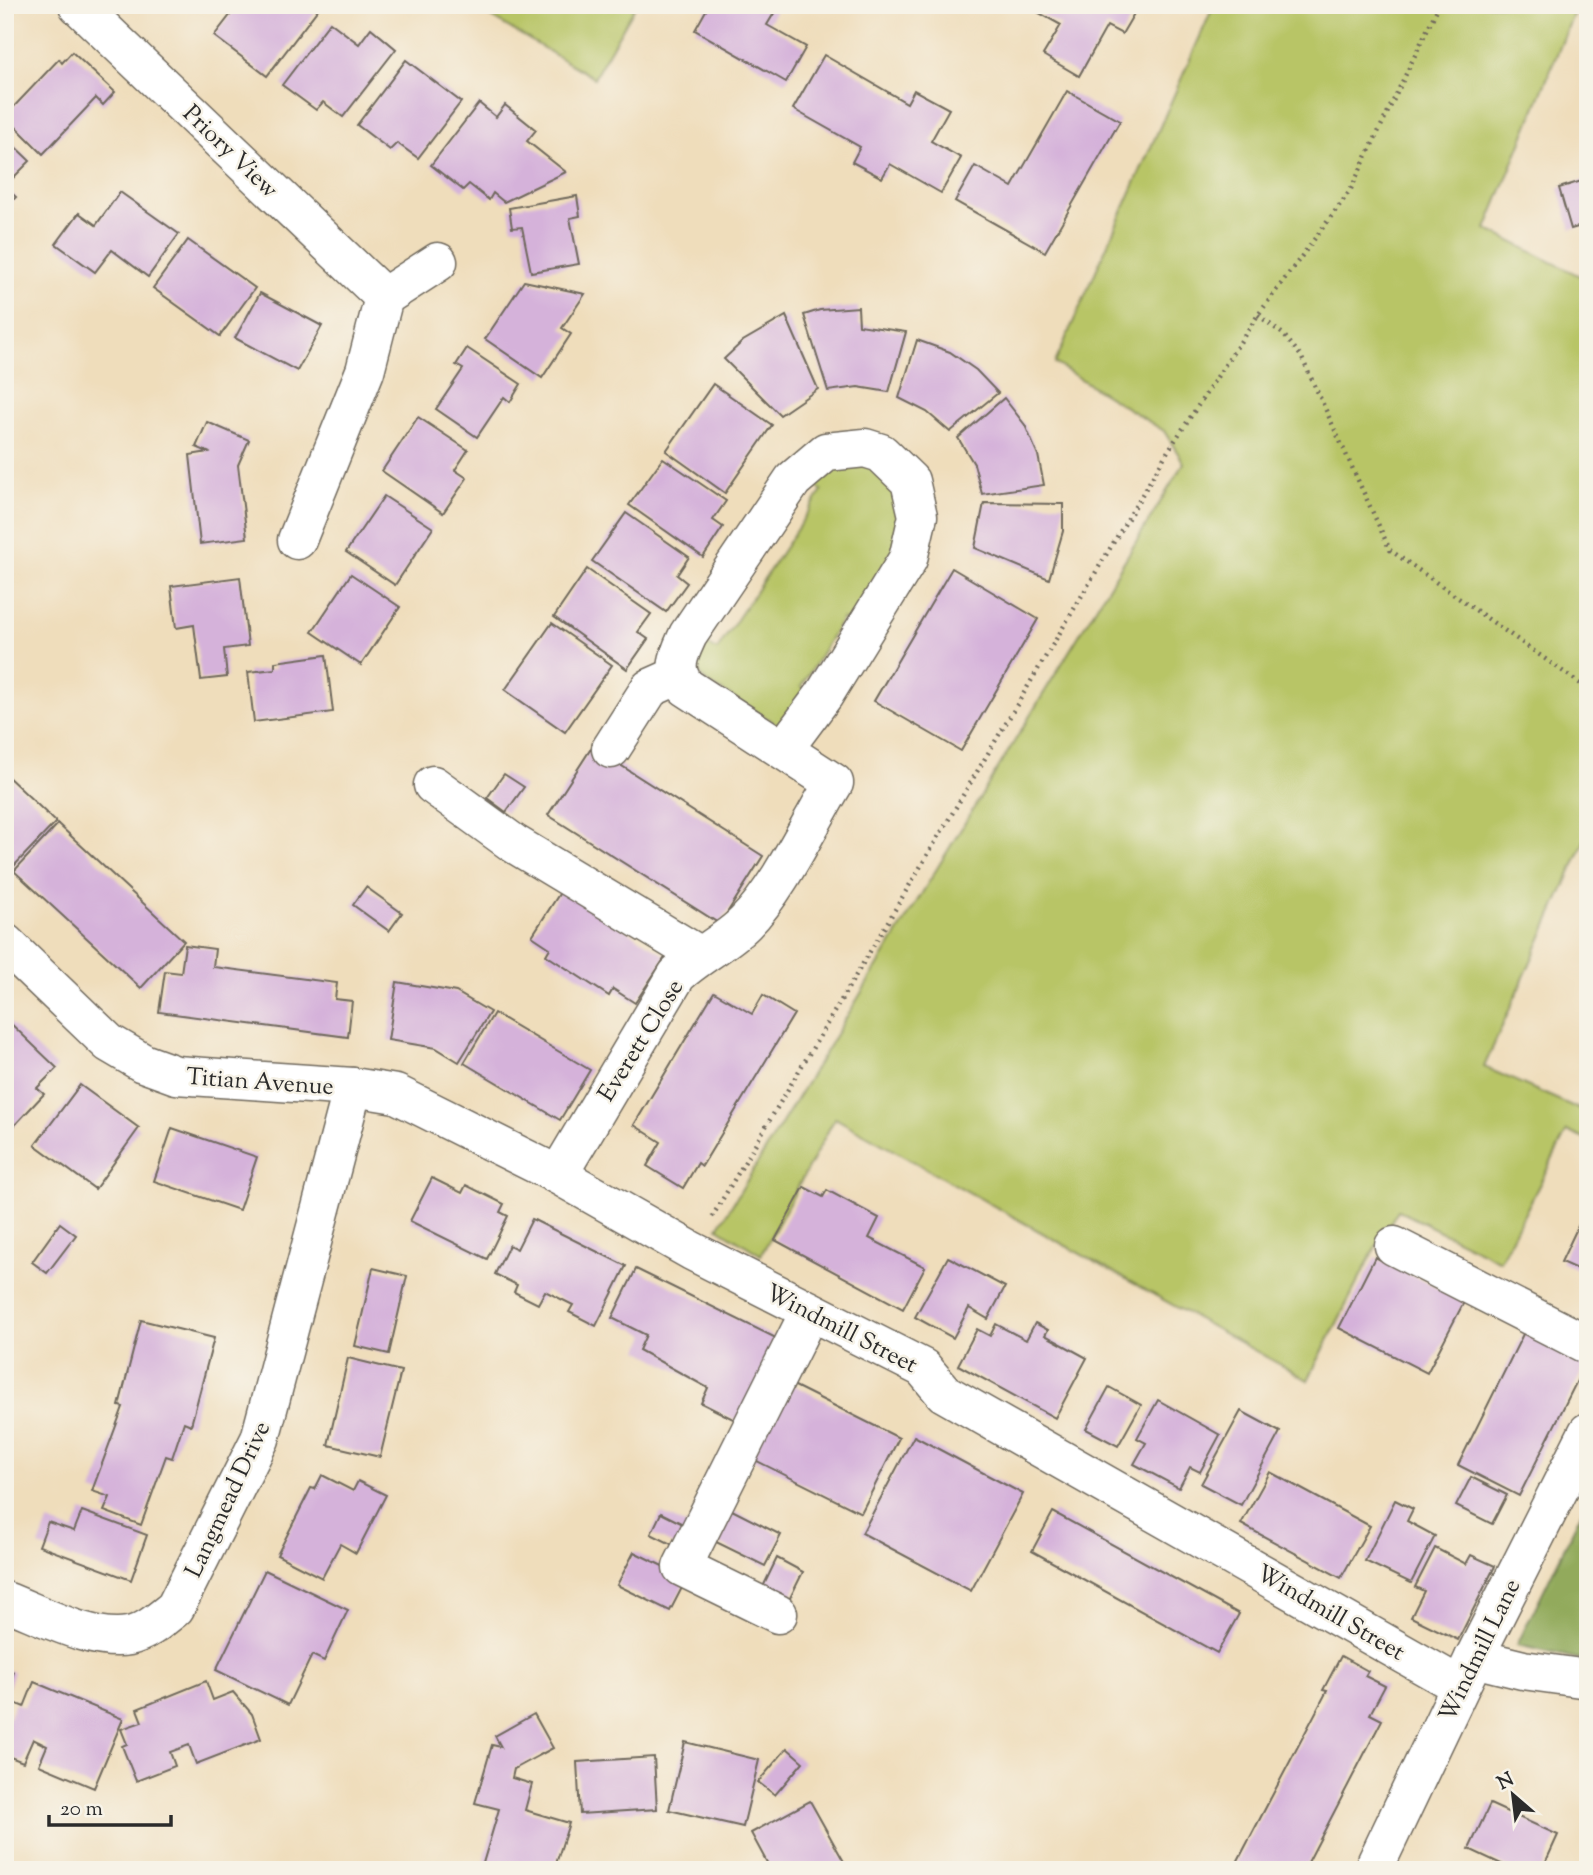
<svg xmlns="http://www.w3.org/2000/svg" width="1593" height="1875" viewBox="0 0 1593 1875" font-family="'Sorts Mill Goudy',serif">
<rect width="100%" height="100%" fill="#f7f3e8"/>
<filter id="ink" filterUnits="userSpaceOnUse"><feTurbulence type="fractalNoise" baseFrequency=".0143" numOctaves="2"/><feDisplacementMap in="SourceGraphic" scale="14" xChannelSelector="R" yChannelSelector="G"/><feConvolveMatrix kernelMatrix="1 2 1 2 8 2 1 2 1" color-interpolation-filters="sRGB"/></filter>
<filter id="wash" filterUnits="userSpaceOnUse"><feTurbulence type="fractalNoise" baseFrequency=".00686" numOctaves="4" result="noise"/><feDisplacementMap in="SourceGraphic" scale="28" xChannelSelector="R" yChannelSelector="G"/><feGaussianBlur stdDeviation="1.57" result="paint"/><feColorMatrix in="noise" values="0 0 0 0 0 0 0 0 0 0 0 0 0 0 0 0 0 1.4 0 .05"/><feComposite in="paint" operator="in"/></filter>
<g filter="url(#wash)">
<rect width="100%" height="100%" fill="#efddbb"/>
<!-- green -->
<g fill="#b8c566" stroke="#727848" stroke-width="2">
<path d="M 471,5 L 636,5 L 594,78 Z"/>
<path d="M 1214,5 L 1577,5 L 1486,229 L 1588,280 L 1588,833 L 1484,1067 L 1588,1113 L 1588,1141 L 1567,1131 L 1500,1261 L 1398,1210 L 1373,1252 L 1308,1380 L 835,1118 L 761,1255 L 718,1228 L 1184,463 L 1164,431 L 1055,363 Z"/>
<path d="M 870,465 L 896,486 L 901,541 L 854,626 L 842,619 L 801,687 L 812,695 L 780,726 L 704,680 L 695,664 L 704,642 L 717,650 L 822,491 L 810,482 L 827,468 Z"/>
</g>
<!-- forest -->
<path fill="#92aa5b" stroke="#5e6a43" stroke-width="2" d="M 1588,1499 L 1588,1661 L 1517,1645 Z"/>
<g id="blocks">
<!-- building -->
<g fill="#d5b2da">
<path d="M 238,5 L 314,5 L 318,9 L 267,76 L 214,36 Z"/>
<path d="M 709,5 L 779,5 L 767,25 L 806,47 L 786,82 L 695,30 Z"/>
<path d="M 1032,5 L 1139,5 L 1122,34 L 1107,26 L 1079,76 L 1043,55 L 1061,25 L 1030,8 Z"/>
<path d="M 330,22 L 359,44 L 371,28 L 396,49 L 343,117 L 323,102 L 316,110 L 282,85 Z"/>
<path d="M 72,52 L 115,92 L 103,105 L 96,98 L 43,154 L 5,116 L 59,59 L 62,63 Z"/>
<path d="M 824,55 L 907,103 L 914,90 L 949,109 L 931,141 L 961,158 L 941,193 L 890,164 L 882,178 L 852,162 L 860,147 L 793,109 Z"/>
<path d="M 406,60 L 461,102 L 418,158 L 397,143 L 390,150 L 357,125 Z"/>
<path d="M 1067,91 L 1120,121 L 1045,252 L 955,201 L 975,166 L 1012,187 Z"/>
<path d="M 479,103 L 496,117 L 505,105 L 536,130 L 527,141 L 566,172 L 504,202 L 493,193 L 489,200 L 469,184 L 463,190 L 431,165 Z"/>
<path d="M 5,137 L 30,161 L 5,186 Z"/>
<path d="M 1588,179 L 1588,224 L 1571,229 L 1559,188 Z"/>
<path d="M 5,187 L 16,197 L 5,208 Z"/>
<path d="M 120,192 L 179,234 L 148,277 L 112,250 L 95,272 L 56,244 L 79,213 L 96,225 Z"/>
<path d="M 577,196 L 580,216 L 570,218 L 579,264 L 531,272 L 522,227 L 512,228 L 509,208 Z"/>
<path d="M 188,240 L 255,288 L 220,336 L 153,288 Z"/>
<path d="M 524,281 L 585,294 L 562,328 L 571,334 L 542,378 L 485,339 Z"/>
<path d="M 260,293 L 322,326 L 297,371 L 235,338 Z"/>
<path d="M 858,307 L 859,325 L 906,332 L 889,392 L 858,387 L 828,391 L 804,315 L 820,310 Z"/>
<path d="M 786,316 L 818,389 L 780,415 L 724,359 L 743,341 Z"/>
<path d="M 917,340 L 950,352 L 976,370 L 998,393 L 950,432 L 927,412 L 899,398 Z"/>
<path d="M 467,348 L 521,384 L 510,402 L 504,397 L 477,437 L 436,409 L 463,369 L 456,365 Z"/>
<path d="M 713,384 L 772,425 L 725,493 L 666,451 Z"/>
<path d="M 1004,398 L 1025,425 L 1038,455 L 1044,485 L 982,494 L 974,464 L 958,438 Z"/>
<path d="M 418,417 L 468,450 L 455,470 L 467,478 L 443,513 L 382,471 Z"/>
<path d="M 207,422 L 249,440 L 238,465 L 247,538 L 200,544 L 190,455 L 208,452 L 196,447 Z"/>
<path d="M 663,458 L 726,501 L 713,520 L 723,527 L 703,557 L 629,505 Z"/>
<path d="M 384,496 L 433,528 L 395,585 L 346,552 Z"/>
<path d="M 984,503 L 1063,504 L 1063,531 L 1049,579 L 975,548 Z"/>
<path d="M 626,513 L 689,557 L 677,575 L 687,583 L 666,612 L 592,561 Z"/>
<path d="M 952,568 L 1038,619 L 961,751 L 874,701 Z"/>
<path d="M 587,569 L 651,614 L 638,632 L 648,639 L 627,669 L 554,617 Z"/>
<path d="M 351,574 L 400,607 L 361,665 L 312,632 Z"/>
<path d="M 240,577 L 248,646 L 224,649 L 227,677 L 201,680 L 194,625 L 176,628 L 171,586 Z"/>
<path d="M 552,623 L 612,665 L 565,732 L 505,690 Z"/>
<path d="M 326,655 L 333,712 L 254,722 L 248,672 L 275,669 L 275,662 Z"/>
<path d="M 592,747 L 763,856 L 720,924 L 548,815 Z"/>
<path d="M 5,774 L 56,822 L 11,869 L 5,863 Z"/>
<path d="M 504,774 L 524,787 L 506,812 L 487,798 Z"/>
<path d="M 58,824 L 184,941 L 141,988 L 14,871 Z"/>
<path d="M 366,887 L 402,913 L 389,931 L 353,905 Z"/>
<path d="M 563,888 L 666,956 L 635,1003 L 613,989 L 609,996 L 546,955 L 550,948 L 532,936 Z"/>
<path d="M 185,945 L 215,949 L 213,967 L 337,983 L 335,999 L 352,1001 L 348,1037 L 159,1012 L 165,971 L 181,973 Z"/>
<path d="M 397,982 L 456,992 L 490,1012 L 459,1062 L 436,1048 L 388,1040 Z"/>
<path d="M 714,992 L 752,1014 L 763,995 L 794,1014 L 702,1166 L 698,1163 L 683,1188 L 647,1166 L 661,1142 L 634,1125 Z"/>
<path d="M 494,1013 L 590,1070 L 560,1120 L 464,1063 Z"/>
<path d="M 5,1018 L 57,1068 L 37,1088 L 44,1094 L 12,1128 L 5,1122 Z"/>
<path d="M 80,1085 L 139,1128 L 95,1189 L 35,1145 Z"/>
<path d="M 172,1128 L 257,1157 L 239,1210 L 154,1181 Z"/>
<path d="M 432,1178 L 462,1193 L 466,1185 L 504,1204 L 500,1212 L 508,1216 L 487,1259 L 410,1221 Z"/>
<path d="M 804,1187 L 823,1197 L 827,1190 L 879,1218 L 869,1238 L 925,1267 L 903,1309 L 775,1240 Z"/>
<path d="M 1588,1205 L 1588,1274 L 1561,1262 Z"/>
<path d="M 532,1219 L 626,1266 L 596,1326 L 569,1312 L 573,1305 L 545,1291 L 538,1304 L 514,1292 L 517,1285 L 495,1274 L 509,1245 L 517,1249 Z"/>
<path d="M 60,1223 L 76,1235 L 47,1273 L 32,1262 Z"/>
<path d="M 948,1257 L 1005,1287 L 988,1319 L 969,1308 L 953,1338 L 915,1317 Z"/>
<path d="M 1375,1257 L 1464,1302 L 1427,1373 L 1339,1328 Z"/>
<path d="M 373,1268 L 407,1276 L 389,1354 L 355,1346 Z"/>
<path d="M 636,1269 L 782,1341 L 741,1423 L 701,1403 L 708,1388 L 639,1350 L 646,1335 L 612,1318 Z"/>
<path d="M 141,1320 L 214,1338 L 191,1425 L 184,1422 L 172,1458 L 166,1456 L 141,1525 L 104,1511 L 110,1497 L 92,1491 L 123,1407 L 119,1406 Z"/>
<path d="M 1035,1323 L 1048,1330 L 1045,1335 L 1087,1358 L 1055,1418 L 958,1365 L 977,1329 L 990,1336 L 996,1324 L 1026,1340 Z"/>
<path d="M 1524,1332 L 1586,1363 L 1519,1496 L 1458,1465 Z"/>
<path d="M 348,1358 L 401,1371 L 380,1457 L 328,1445 Z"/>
<path d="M 783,1380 L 899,1438 L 861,1513 L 745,1455 Z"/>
<path d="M 1109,1387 L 1141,1405 L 1118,1446 L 1086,1429 Z"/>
<path d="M 1158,1400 L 1220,1435 L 1200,1472 L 1190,1467 L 1179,1488 L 1134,1464 L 1146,1443 L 1137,1438 Z"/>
<path d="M 1241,1411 L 1280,1432 L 1241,1505 L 1201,1484 Z"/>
<path d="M 914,1436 L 1023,1494 L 971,1591 L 862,1533 Z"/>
<path d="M 1270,1472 L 1370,1526 L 1341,1578 L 1241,1524 Z"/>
<path d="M 322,1475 L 353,1491 L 358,1481 L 386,1495 L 356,1553 L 340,1544 L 322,1578 L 277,1555 L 311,1488 L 315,1489 Z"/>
<path d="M 1471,1477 L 1507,1495 L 1492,1524 L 1456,1506 Z"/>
<path d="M 1395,1500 L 1413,1509 L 1407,1521 L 1435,1536 L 1411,1583 L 1365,1561 Z"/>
<path d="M 724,1506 L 781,1535 L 765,1566 L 708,1538 Z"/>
<path d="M 82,1511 L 147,1535 L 131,1580 L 39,1546 L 48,1522 L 74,1531 Z"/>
<path d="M 1053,1512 L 1239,1614 L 1217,1653 L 1032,1551 Z"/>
<path d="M 661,1513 L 689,1527 L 679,1548 L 651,1534 Z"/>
<path d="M 1435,1548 L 1466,1564 L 1471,1555 L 1495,1566 L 1458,1640 L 1411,1617 L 1424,1591 L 1415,1587 Z"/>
<path d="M 634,1552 L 687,1578 L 670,1611 L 617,1585 Z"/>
<path d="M 777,1558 L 803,1572 L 787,1604 L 761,1591 Z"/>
<path d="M 265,1570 L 348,1610 L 324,1661 L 312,1655 L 288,1705 L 216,1670 Z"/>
<path d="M 1341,1656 L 1368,1671 L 1365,1676 L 1385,1686 L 1370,1714 L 1382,1720 L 1304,1870 L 1233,1870 L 1327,1691 L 1323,1690 Z"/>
<path d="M 5,1669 L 14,1672 L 6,1695 L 5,1695 Z"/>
<path d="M 206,1681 L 213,1700 L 233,1692 L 252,1714 L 261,1739 L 196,1764 L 189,1745 L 170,1752 L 175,1766 L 136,1781 L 122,1746 L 127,1744 L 121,1729 L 142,1722 L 137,1709 Z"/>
<path d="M 34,1682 L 123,1719 L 94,1788 L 39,1765 L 47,1746 L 33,1739 L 23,1762 L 5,1755 L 5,1727 L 15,1703 L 24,1707 Z"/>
<path d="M 534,1714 L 553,1748 L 514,1769 L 512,1778 L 532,1784 L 525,1810 L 569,1823 L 554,1870 L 481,1870 L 499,1809 L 475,1803 L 492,1745 L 501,1747 L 495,1736 Z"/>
<path d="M 685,1742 L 759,1760 L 743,1827 L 669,1810 Z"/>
<path d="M 787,1748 L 803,1762 L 775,1795 L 758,1782 Z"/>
<path d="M 654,1757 L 657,1809 L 580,1814 L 577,1762 Z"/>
<path d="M 810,1801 L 847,1867 L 771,1870 L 751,1833 Z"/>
<path d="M 1490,1804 L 1558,1835 L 1542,1870 L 1514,1870 L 1469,1849 Z"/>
</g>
</g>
</g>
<g filter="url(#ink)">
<use href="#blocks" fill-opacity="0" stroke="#70695d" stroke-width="2"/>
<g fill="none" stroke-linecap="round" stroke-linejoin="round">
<!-- minor casing -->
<g stroke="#70695d" stroke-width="41">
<g id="minor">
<path d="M 78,5 L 384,297"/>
<path d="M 297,540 L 365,371 L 384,297 L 438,262"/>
<path d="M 611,749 L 650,688 L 677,676"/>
<path d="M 433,785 L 513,843 L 699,955"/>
<path d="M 5,943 L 109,1043 L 143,1063 L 176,1075 L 353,1087 L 396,1094 L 558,1175 L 692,1251 L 923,1368 L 944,1393 L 1460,1686"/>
<path d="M 558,1175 L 677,975 C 698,955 725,943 745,923 C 779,889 808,826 834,783 L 686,687 C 671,668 679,655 688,635 L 793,480 L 826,452 L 865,448 L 881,453 L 910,481 L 918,516 L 908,559 L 824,695 L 783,750"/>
<path d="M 1394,1246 L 1588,1345"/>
<path d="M 5,1601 C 40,1614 92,1643 129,1636 C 147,1632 161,1619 175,1608 L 260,1439 L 353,1087"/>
<path d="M 778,1614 L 682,1567 L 810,1311"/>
<path d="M 1474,1658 L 1523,1670 L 1588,1679"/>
<path d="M 1373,1870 L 1474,1658 L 1588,1432"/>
</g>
</g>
<!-- path -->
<g stroke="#70695d" stroke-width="4.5" stroke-dasharray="2 5" stroke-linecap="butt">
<path d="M 1258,315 L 1283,334 L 1301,356 L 1390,550 L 1588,689"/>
<path d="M 712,1217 L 1168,451 L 1258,315 L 1350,191 L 1439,5"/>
</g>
<!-- minor -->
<use href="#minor" stroke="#fff" stroke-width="38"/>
</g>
</g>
<g text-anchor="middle" stroke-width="5" stroke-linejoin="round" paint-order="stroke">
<!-- street labels -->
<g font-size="24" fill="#2b2b2b" stroke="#f7f3e8">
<text transform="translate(231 151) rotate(44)" y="8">Priory View</text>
<text transform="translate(640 1040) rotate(-58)" y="8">Everett Close</text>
<text transform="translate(260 1081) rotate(4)" y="8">Titian Avenue</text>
<text transform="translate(842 1328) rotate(27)" y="8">Windmill Street</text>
<text transform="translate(227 1499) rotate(-65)" y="8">Langmead Drive</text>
<text transform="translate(1331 1612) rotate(30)" y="8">Windmill Street</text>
<text transform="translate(1479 1650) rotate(-64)" y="8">Windmill Lane</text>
</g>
</g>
<!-- margin -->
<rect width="1593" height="1875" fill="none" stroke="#f7f3e8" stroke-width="28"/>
<!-- north arrow -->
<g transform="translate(1513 1795) rotate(332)" stroke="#f7f3e8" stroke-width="5" paint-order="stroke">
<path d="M0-5L12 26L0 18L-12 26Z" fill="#2b2b2b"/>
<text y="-10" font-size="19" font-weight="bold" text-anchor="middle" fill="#2b2b2b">N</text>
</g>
<!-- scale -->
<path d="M49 1815v10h122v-10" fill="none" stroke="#2b2b2b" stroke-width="3.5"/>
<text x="60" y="1815" font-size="21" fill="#2b2b2b" stroke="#f7f3e8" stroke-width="5" paint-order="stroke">20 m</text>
</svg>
